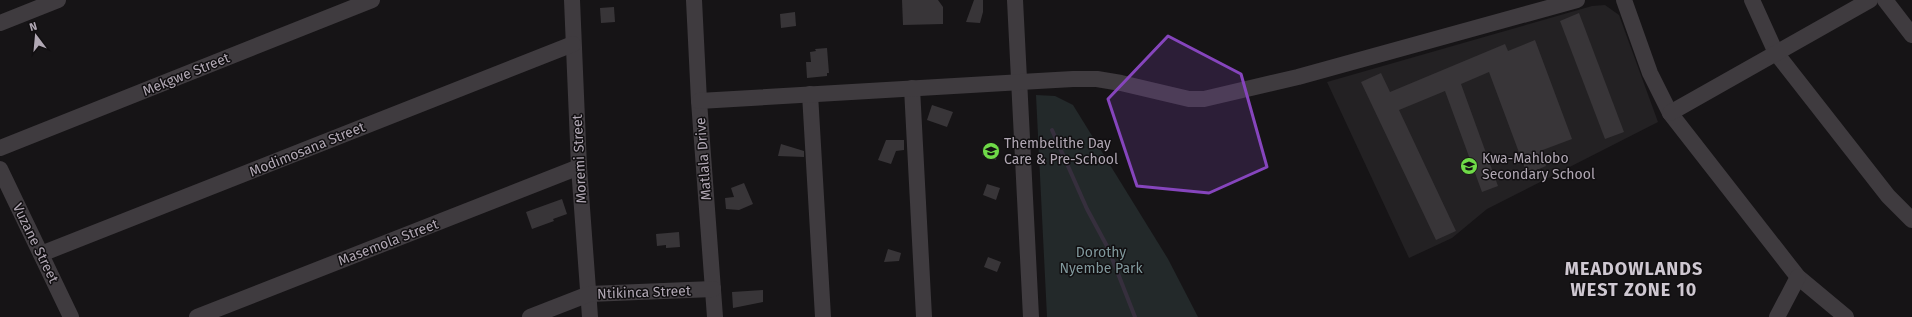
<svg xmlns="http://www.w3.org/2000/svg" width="1912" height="317" viewBox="0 0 1912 317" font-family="'Fira Sans',sans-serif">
<rect width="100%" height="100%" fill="#161416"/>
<!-- built -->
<path fill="#232123" d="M 1605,5 L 1619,15 L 1658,122 L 1487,209 L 1452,238 L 1409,258 L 1327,82 L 1592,6 Z"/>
<!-- green -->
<path fill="#23292a" d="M 1036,95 L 1055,96 L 1073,105 L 1168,259 L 1198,317 L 1047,317 Z"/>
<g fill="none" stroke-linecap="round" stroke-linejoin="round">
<!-- stream -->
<path stroke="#362f3d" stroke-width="4" d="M 1052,130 L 1087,209 L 1108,248 L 1135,317"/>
</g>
<!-- building -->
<g fill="#383538">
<path d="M 902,0 L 938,0 L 943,7 L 943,24 L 903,25 Z"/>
<path d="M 974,0 L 983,0 L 983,12 L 980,23 L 966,22 Z"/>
<path d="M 614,7 L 615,22 L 601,23 L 600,8 Z"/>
<path d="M 795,12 L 796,26 L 781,28 L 780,14 Z"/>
<path d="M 1579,13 L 1624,132 L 1605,139 L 1560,21 Z"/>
<path d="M 1535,40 L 1572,139 L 1540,151 L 1546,166 L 1527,174 L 1489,72 L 1461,84 L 1498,186 L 1482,192 L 1445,91 L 1399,110 L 1456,231 L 1436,240 L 1361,82 L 1381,73 L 1390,92 L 1505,44 L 1508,51 Z"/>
<path d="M 827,48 L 829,73 L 827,73 L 827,76 L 807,78 L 806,62 L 811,62 L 810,52 L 816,51 L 815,49 Z"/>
<path d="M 932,105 L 953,112 L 947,127 L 927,120 Z"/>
<path d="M 886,140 L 904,140 L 904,150 L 896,151 L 891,164 L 878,160 Z"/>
<path d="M 781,144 L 804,151 L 804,157 L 778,156 Z"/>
<path d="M 999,146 L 996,160 L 982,155 L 985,147 Z"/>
<path d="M 744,183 L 753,204 L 739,210 L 726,209 L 725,198 L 734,197 L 731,188 Z"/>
<path d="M 987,184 L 1000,188 L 996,200 L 983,195 Z"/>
<path d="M 562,199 L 567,214 L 553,219 L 554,221 L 532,229 L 526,212 Z"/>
<path d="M 679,232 L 680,247 L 666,248 L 666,245 L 657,246 L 656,234 Z"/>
<path d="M 888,249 L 901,253 L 899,261 L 884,262 Z"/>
<path d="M 988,257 L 1001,262 L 997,272 L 984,267 Z"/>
<path d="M 763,290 L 763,302 L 733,308 L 732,292 Z"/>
</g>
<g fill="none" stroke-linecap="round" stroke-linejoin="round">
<!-- minor -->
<g stroke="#3f3b3f" stroke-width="16">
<path d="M 572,0 L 579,167 L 590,317"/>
<path d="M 694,0 L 699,101 L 715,317"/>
<path d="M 1015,0 L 1031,317"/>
<path d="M 1624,0 L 1650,73 L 1670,113 L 1798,277 L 1846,317"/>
<path d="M 1752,0 L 1776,53 L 1888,196 L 1912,220"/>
<path d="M 1885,0 L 1912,35"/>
<path d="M 0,23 L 58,0"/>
<path d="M 912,88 L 924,317"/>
<path d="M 810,94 L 823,317"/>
<path d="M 699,101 L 1073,79 L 1097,79 L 1121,83 L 1189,99 L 1204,99 L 1298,77 L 1577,0"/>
<path d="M 1670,113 L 1870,0"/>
<path d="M 0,148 L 372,0"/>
<path d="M 0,169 L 71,317"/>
<path d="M 41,254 L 573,44"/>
<path d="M 197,317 L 579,167"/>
<path d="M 530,317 L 589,294 L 713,289"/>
<path d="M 1777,317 L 1798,277"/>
</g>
</g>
<!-- marked area -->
<path fill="#8645bd" fill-opacity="0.2" stroke="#8645bd" stroke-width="3" stroke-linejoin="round" d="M 1168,36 L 1241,74 L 1267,167 L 1209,193 L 1137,186 L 1108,99 Z"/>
<!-- icons -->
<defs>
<g id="school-disc" transform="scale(0.9)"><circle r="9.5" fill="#6fda48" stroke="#110f11"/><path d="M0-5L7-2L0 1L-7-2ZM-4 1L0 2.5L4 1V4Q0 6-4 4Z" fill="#111"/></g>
</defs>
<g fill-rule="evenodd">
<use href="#school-disc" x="991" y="151"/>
<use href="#school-disc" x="1469" y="166"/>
</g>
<g text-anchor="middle" stroke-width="3" stroke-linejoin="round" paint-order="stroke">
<!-- street labels -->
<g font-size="14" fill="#b1a8b4" stroke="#110f11">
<text transform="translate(186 74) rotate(-22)" y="5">Mekgwe Street</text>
<text transform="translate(307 149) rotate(-22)" y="5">Modimosana Street</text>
<text transform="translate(579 159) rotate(-93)" y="5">Moremi Street</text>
<text transform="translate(703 159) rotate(-94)" y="5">Matlala Drive</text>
<text transform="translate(388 242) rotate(-21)" y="5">Masemola Street</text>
<text transform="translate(36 243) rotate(64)" y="5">Vuzane Street</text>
<text transform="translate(644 292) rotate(-2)" y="5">Ntikinca Street</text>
</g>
<!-- poi labels -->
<g font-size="14" fill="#b1a8b4" stroke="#110f11" text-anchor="start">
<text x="1004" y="148">Thembelithe Day<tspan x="1004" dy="16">Care &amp; Pre-School</tspan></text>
<text x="1482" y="163">Kwa-Mahlobo<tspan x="1482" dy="16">Secondary School</tspan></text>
</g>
<!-- park labels -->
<g font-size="14" fill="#81999d" stroke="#110f11">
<text x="1101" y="257">Dorothy<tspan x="1101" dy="16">Nyembe Park</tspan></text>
</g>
<!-- district labels -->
<g font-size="18" font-weight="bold" letter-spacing="1" fill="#cfc8d1" stroke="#110f11">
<text x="1634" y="275">MEADOWLANDS<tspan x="1634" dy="21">WEST ZONE 10</tspan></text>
</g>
</g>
<!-- north arrow -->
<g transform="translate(36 36) rotate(344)" stroke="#110f11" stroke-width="3" paint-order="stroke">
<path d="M0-3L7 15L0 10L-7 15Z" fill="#b1a8b4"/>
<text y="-6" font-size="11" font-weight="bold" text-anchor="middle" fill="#b1a8b4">N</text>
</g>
</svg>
